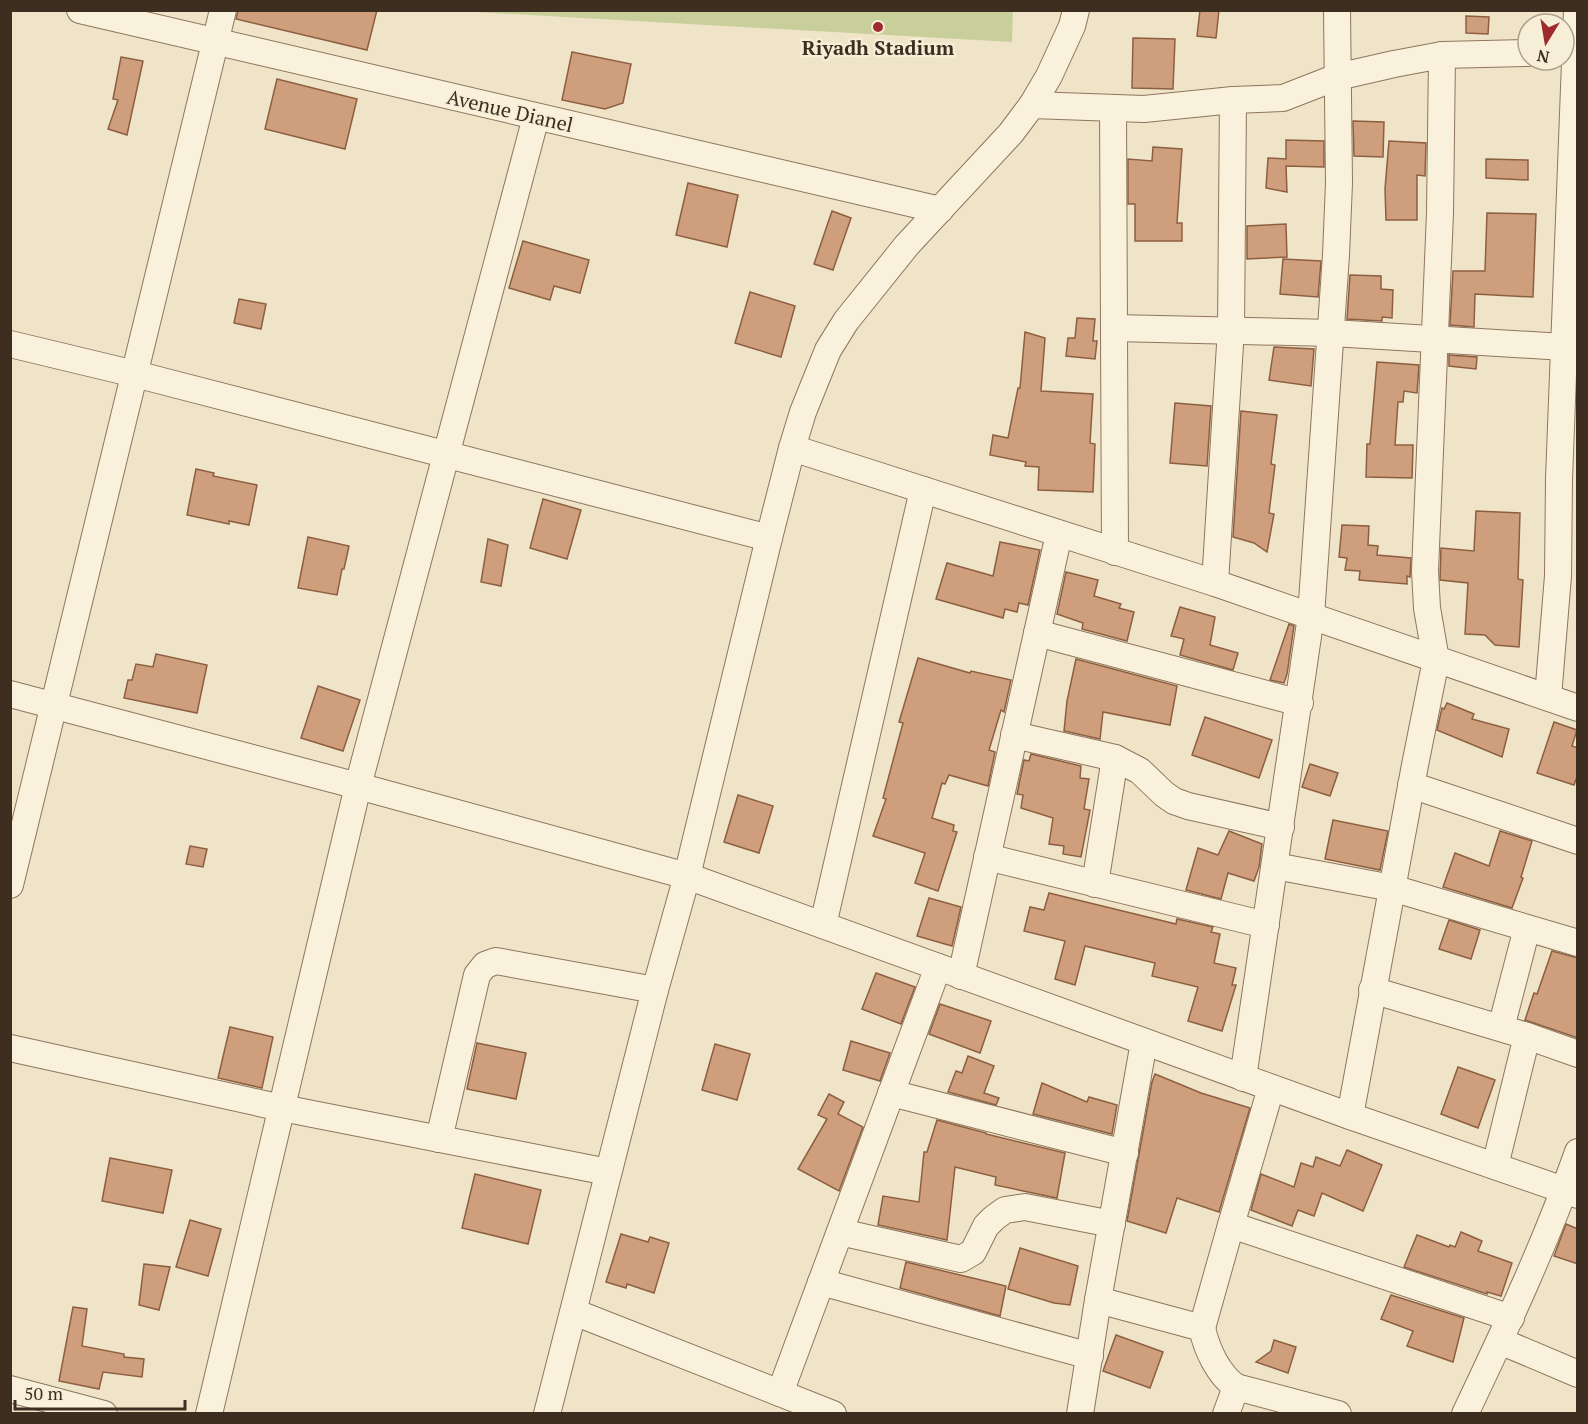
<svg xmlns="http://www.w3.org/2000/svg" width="1588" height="1424" viewBox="0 0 1588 1424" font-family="'PT Serif',serif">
<rect width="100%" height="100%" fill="#f0e4c8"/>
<!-- green -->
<path fill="#c9cf9b" d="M 475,11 L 1013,11 L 1012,42 L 475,12 Z"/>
<!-- building -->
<g fill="#cf9f7d" stroke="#8d5f41" stroke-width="1.5">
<path d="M 238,10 L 377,10 L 367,50 L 236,19 Z"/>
<path d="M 1200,10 L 1219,10 L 1216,38 L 1197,36 Z"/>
<path d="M 1466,16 L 1489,17 L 1488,34 L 1466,33 Z"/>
<path d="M 1133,38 L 1175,39 L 1173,89 L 1132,88 Z"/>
<path d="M 572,52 L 631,64 L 623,103 L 605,109 L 562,100 Z"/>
<path d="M 121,57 L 143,61 L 127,135 L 108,129 L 118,100 L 113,99 Z"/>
<path d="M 277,79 L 357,99 L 345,149 L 265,129 Z"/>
<path d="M 1353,121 L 1384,122 L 1383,157 L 1354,156 Z"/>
<path d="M 1286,140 L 1324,141 L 1324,167 L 1286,166 L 1287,192 L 1266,188 L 1268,158 L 1286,159 Z"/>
<path d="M 1389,141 L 1426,143 L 1425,176 L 1417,175 L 1417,220 L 1386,220 L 1385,189 Z"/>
<path d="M 1153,147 L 1182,149 L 1177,223 L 1182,223 L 1182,241 L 1135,241 L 1135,204 L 1128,204 L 1128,159 L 1152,161 Z"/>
<path d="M 1486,159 L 1528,160 L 1528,180 L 1486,178 Z"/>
<path d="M 688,183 L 738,195 L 727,247 L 676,235 Z"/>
<path d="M 832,211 L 851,218 L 833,270 L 814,264 Z"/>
<path d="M 1487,213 L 1536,214 L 1533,297 L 1475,294 L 1474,327 L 1450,325 L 1453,271 L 1485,271 Z"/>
<path d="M 1286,224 L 1287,257 L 1247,259 L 1247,226 Z"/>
<path d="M 523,241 L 589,260 L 580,293 L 554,286 L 550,300 L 509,288 Z"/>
<path d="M 1283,259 L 1321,261 L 1318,297 L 1280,294 Z"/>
<path d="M 1350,275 L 1381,276 L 1381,289 L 1393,290 L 1392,318 L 1382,317 L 1382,321 L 1347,319 Z"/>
<path d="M 750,292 L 795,306 L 781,357 L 735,343 Z"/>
<path d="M 239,299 L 266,304 L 261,329 L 234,323 Z"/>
<path d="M 1077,318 L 1095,319 L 1093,341 L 1097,341 L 1095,359 L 1066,356 L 1068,338 L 1075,338 Z"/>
<path d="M 1025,332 L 1045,338 L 1041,391 L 1093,394 L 1090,443 L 1095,444 L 1093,492 L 1038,490 L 1039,467 L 1025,466 L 1026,462 L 990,455 L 993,435 L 1008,438 L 1018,388 L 1020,388 Z"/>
<path d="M 1274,347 L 1314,349 L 1311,386 L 1269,380 Z"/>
<path d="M 1449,355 L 1477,357 L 1476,369 L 1449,366 Z"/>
<path d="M 1377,362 L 1419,365 L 1417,393 L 1404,391 L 1403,402 L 1398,402 L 1395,445 L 1413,445 L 1412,478 L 1366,477 L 1367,444 L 1370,444 Z"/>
<path d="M 1175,403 L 1211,406 L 1207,466 L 1170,463 Z"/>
<path d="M 1241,411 L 1277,415 L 1271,464 L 1275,465 L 1269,513 L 1274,514 L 1267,552 L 1254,543 L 1233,537 Z"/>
<path d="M 196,469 L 214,473 L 213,476 L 257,485 L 249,525 L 229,521 L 229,524 L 187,515 Z"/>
<path d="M 543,499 L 581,510 L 567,559 L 530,548 Z"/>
<path d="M 1476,511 L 1520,513 L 1518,579 L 1523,580 L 1519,647 L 1495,645 L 1485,635 L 1465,634 L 1468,583 L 1440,580 L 1441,548 L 1474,551 Z"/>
<path d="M 1342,525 L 1369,526 L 1368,545 L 1378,546 L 1377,555 L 1411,558 L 1410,577 L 1407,576 L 1407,584 L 1359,580 L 1360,571 L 1345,570 L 1347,558 L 1339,557 Z"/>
<path d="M 308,537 L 349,546 L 344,569 L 342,569 L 337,595 L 298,588 Z"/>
<path d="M 488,539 L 508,545 L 501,586 L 481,582 Z"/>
<path d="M 1000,542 L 1040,550 L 1028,605 L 1019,603 L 1017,612 L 1005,609 L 1003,618 L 936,599 L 947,563 L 993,576 Z"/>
<path d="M 1066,572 L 1098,580 L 1094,596 L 1121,604 L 1119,608 L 1134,612 L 1127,641 L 1082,629 L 1083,623 L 1057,614 Z"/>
<path d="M 1180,607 L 1215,617 L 1210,645 L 1238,653 L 1233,670 L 1180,655 L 1184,639 L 1171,636 Z"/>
<path d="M 1289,624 L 1294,626 L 1287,674 L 1284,683 L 1270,680 Z"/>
<path d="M 156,654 L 207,665 L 197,713 L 124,698 L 128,680 L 132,680 L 136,664 L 153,667 Z"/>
<path d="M 918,658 L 970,673 L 971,671 L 1011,680 L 1004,712 L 1001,710 L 989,750 L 995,752 L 988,786 L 949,775 L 945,784 L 942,783 L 932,818 L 954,825 L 953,831 L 957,832 L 938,891 L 915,883 L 925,853 L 873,836 L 886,799 L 883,798 L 903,723 L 899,722 Z"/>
<path d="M 1076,659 L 1177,686 L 1170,725 L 1103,712 L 1100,739 L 1064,731 L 1067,701 Z"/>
<path d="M 318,686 L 360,700 L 343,751 L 301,738 Z"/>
<path d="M 1447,703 L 1474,714 L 1472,719 L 1509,729 L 1502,757 L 1437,730 L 1442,708 L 1444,709 Z"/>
<path d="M 1205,717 L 1272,740 L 1259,778 L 1192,755 Z"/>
<path d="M 1554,722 L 1577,730 L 1572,746 L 1578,748 L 1578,774 L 1574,785 L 1537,773 Z"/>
<path d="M 1031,754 L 1081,766 L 1080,778 L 1089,779 L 1084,809 L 1090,810 L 1081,857 L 1063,854 L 1064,846 L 1049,844 L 1053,818 L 1021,808 L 1023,795 L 1017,794 L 1024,760 L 1029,761 Z"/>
<path d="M 1310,764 L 1338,773 L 1330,796 L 1302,787 Z"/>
<path d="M 738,795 L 773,806 L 759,853 L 724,842 Z"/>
<path d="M 1333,820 L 1388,831 L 1380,870 L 1325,859 Z"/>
<path d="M 1229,831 L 1262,844 L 1259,867 L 1254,881 L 1228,873 L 1221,899 L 1186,890 L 1198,848 L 1218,855 Z"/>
<path d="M 1500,831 L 1532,841 L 1521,877 L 1523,878 L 1512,908 L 1443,887 L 1455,853 L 1489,866 Z"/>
<path d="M 190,846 L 207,849 L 203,867 L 186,864 Z"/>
<path d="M 1049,893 L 1176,924 L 1177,919 L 1213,927 L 1211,932 L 1220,934 L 1214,963 L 1236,968 L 1232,985 L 1236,985 L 1222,1031 L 1188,1021 L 1198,987 L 1152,976 L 1155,963 L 1085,946 L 1075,985 L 1055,979 L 1065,941 L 1024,931 L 1030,907 L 1044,910 Z"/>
<path d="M 929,898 L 961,907 L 952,946 L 917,936 Z"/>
<path d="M 1449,920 L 1480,930 L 1471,959 L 1439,949 Z"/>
<path d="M 1552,951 L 1578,958 L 1578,1038 L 1525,1020 L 1534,993 L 1537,994 Z"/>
<path d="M 876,973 L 915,987 L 901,1024 L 862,1009 Z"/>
<path d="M 940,1004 L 991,1021 L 980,1053 L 929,1034 Z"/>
<path d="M 230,1027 L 273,1037 L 262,1088 L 218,1078 Z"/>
<path d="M 851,1041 L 890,1053 L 880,1081 L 843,1070 Z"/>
<path d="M 477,1043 L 526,1053 L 516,1099 L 467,1089 Z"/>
<path d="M 715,1044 L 750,1054 L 737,1100 L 702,1090 Z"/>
<path d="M 968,1056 L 994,1066 L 984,1093 L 999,1098 L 996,1105 L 948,1092 L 956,1071 L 962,1073 Z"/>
<path d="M 1458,1067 L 1495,1080 L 1478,1128 L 1441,1114 Z"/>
<path d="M 1155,1074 L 1201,1093 L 1250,1108 L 1219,1212 L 1177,1198 L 1166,1233 L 1127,1221 L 1152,1082 Z"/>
<path d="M 1042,1083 L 1087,1102 L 1089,1097 L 1117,1105 L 1112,1134 L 1033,1114 Z"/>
<path d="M 829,1094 L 844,1102 L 838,1114 L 863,1127 L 839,1191 L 798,1169 L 827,1119 L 818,1115 Z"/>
<path d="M 937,1120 L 986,1133 L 986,1134 L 1065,1153 L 1057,1198 L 995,1185 L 996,1177 L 955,1167 L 947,1240 L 878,1225 L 883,1196 L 919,1202 L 924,1152 L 927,1152 Z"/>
<path d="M 1347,1150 L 1382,1165 L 1363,1211 L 1322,1193 L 1314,1216 L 1298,1210 L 1292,1226 L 1251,1210 L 1261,1174 L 1294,1187 L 1301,1163 L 1313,1167 L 1316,1157 L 1340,1166 Z"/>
<path d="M 110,1158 L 172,1170 L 163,1213 L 102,1201 Z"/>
<path d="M 475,1174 L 541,1190 L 528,1244 L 462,1228 Z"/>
<path d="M 190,1220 L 221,1229 L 208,1276 L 176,1267 Z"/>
<path d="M 1566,1224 L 1578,1229 L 1578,1264 L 1554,1256 Z"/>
<path d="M 1461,1232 L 1482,1241 L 1478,1251 L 1512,1263 L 1501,1296 L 1487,1292 L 1487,1294 L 1404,1267 L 1417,1235 L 1449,1247 L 1450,1245 L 1455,1247 Z"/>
<path d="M 621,1234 L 648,1242 L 650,1237 L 669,1243 L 654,1293 L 627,1284 L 626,1288 L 606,1282 Z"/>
<path d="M 1020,1248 L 1078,1266 L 1070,1305 L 1054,1303 L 1008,1289 Z"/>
<path d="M 906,1262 L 1006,1286 L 1000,1316 L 900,1288 Z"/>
<path d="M 144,1264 L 170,1267 L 159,1310 L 139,1305 Z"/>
<path d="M 1391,1295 L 1464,1318 L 1453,1362 L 1407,1346 L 1413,1331 L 1381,1319 Z"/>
<path d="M 73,1307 L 87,1309 L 82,1346 L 124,1354 L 124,1357 L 144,1359 L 142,1377 L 103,1372 L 99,1389 L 59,1381 Z"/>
<path d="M 1116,1335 L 1163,1352 L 1150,1388 L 1103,1371 Z"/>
<path d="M 1274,1340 L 1296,1347 L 1288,1373 L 1256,1362 L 1271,1351 Z"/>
</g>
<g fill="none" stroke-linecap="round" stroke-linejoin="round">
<!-- minor casing -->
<g stroke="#8d765c" stroke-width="28">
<g id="minor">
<path d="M 80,10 L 940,210"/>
<path d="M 1442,55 L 1528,53"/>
<path d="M 1032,105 L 1144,109 L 1233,100 L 1283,98 L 1337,77 L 1394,64 L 1442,55 L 1440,213 L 1425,571 L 1427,608 L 1436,660 L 1415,765 L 1350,1116"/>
<path d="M 1113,108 L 1115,552"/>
<path d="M 1114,328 L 1332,333 L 1564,347"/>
<path d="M 10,344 L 135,374 L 769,538"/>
<path d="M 792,448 L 1215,583 L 1578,708"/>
<path d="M 1215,583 L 1231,329 L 1233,100"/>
<path d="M 1037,633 L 1300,703"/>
<path d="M 10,694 L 358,786 L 687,876 L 1350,1116 L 1578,1195"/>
<path d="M 1548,697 L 1558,576 L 1559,479 L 1577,10"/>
<path d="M 1014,735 L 1115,758 L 1140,771 L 1164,794 L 1174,801 L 1188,806 L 1281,827"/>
<path d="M 1411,785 L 1578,841"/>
<path d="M 987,857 L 1266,925"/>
<path d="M 1275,866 L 1392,888 L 1578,943"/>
<path d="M 1095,884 L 1115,758"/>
<path d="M 10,885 L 223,10"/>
<path d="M 823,925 L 923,490"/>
<path d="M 961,976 L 1059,534"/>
<path d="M 1372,990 L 1527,1036 L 1578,1054"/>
<path d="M 1501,1028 L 1527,928"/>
<path d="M 10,1048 L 282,1108 L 608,1172"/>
<path d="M 1243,1078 L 1311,616 L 1336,255 L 1339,183 L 1337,10"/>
<path d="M 891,1093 L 1125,1153"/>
<path d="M 439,1139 L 477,975 L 485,965 L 496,961 L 655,990"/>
<path d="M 1495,1166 L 1527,1036"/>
<path d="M 1231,1225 L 1271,1088"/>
<path d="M 840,1232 L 961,1259 L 973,1252 L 986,1226 L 994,1218 L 1005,1210 L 1025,1207 L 1112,1224"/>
<path d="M 821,1282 L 1090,1356"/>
<path d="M 1098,1300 L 1202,1328 C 1207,1350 1218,1374 1236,1387 L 1338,1414"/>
<path d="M 574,1312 L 833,1414"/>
<path d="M 1202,1328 L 1231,1225 L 1511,1318"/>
<path d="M 1500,1341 L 1578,1374"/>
<path d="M 10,1389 L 104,1414"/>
<path d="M 780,1393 L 938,967"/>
<path d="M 209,1414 L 358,786 L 536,117"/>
<path d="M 547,1414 L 655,990 L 687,876 L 769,538 L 792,448 L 803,412 L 828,350 L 846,321 L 907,245 L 1011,133 L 1032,105 L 1049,76 L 1072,26 L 1076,10"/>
<path d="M 1080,1414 L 1098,1300 L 1144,1042"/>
<path d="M 1226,1414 L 1236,1387"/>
<path d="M 1465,1414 C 1506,1328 1546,1242 1578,1152"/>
</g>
</g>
<!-- minor -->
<use href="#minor" stroke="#faf1dc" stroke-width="26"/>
</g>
<!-- markers -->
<circle fill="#9e2a2b" stroke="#f7eed8" stroke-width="2" cx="878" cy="27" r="6"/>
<g text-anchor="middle" stroke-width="4.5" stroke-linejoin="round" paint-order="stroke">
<!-- poi labels -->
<g font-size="20" font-weight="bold" fill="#3d2e20" stroke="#f7eed8">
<text x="878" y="55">Riyadh Stadium</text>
</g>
<!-- street labels -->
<g font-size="20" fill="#3d2e20" stroke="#f7eed8">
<text transform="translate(510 111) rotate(13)" y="7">Avenue Dianel</text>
</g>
</g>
<!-- border -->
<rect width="1588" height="1424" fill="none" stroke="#3d2e20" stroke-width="24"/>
<!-- north arrow -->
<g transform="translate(1546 42) rotate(191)"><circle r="28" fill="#f7eed8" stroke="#ada18e" stroke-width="1.5"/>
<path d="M0-4.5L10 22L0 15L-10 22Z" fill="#9e2a2b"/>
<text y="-9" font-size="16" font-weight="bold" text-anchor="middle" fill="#3d2e20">N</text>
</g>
<!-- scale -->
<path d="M15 1400v9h170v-9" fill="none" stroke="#3d2e20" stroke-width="3"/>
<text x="24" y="1400" font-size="18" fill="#3d2e20" stroke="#f7eed8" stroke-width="4.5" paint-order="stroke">50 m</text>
</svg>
